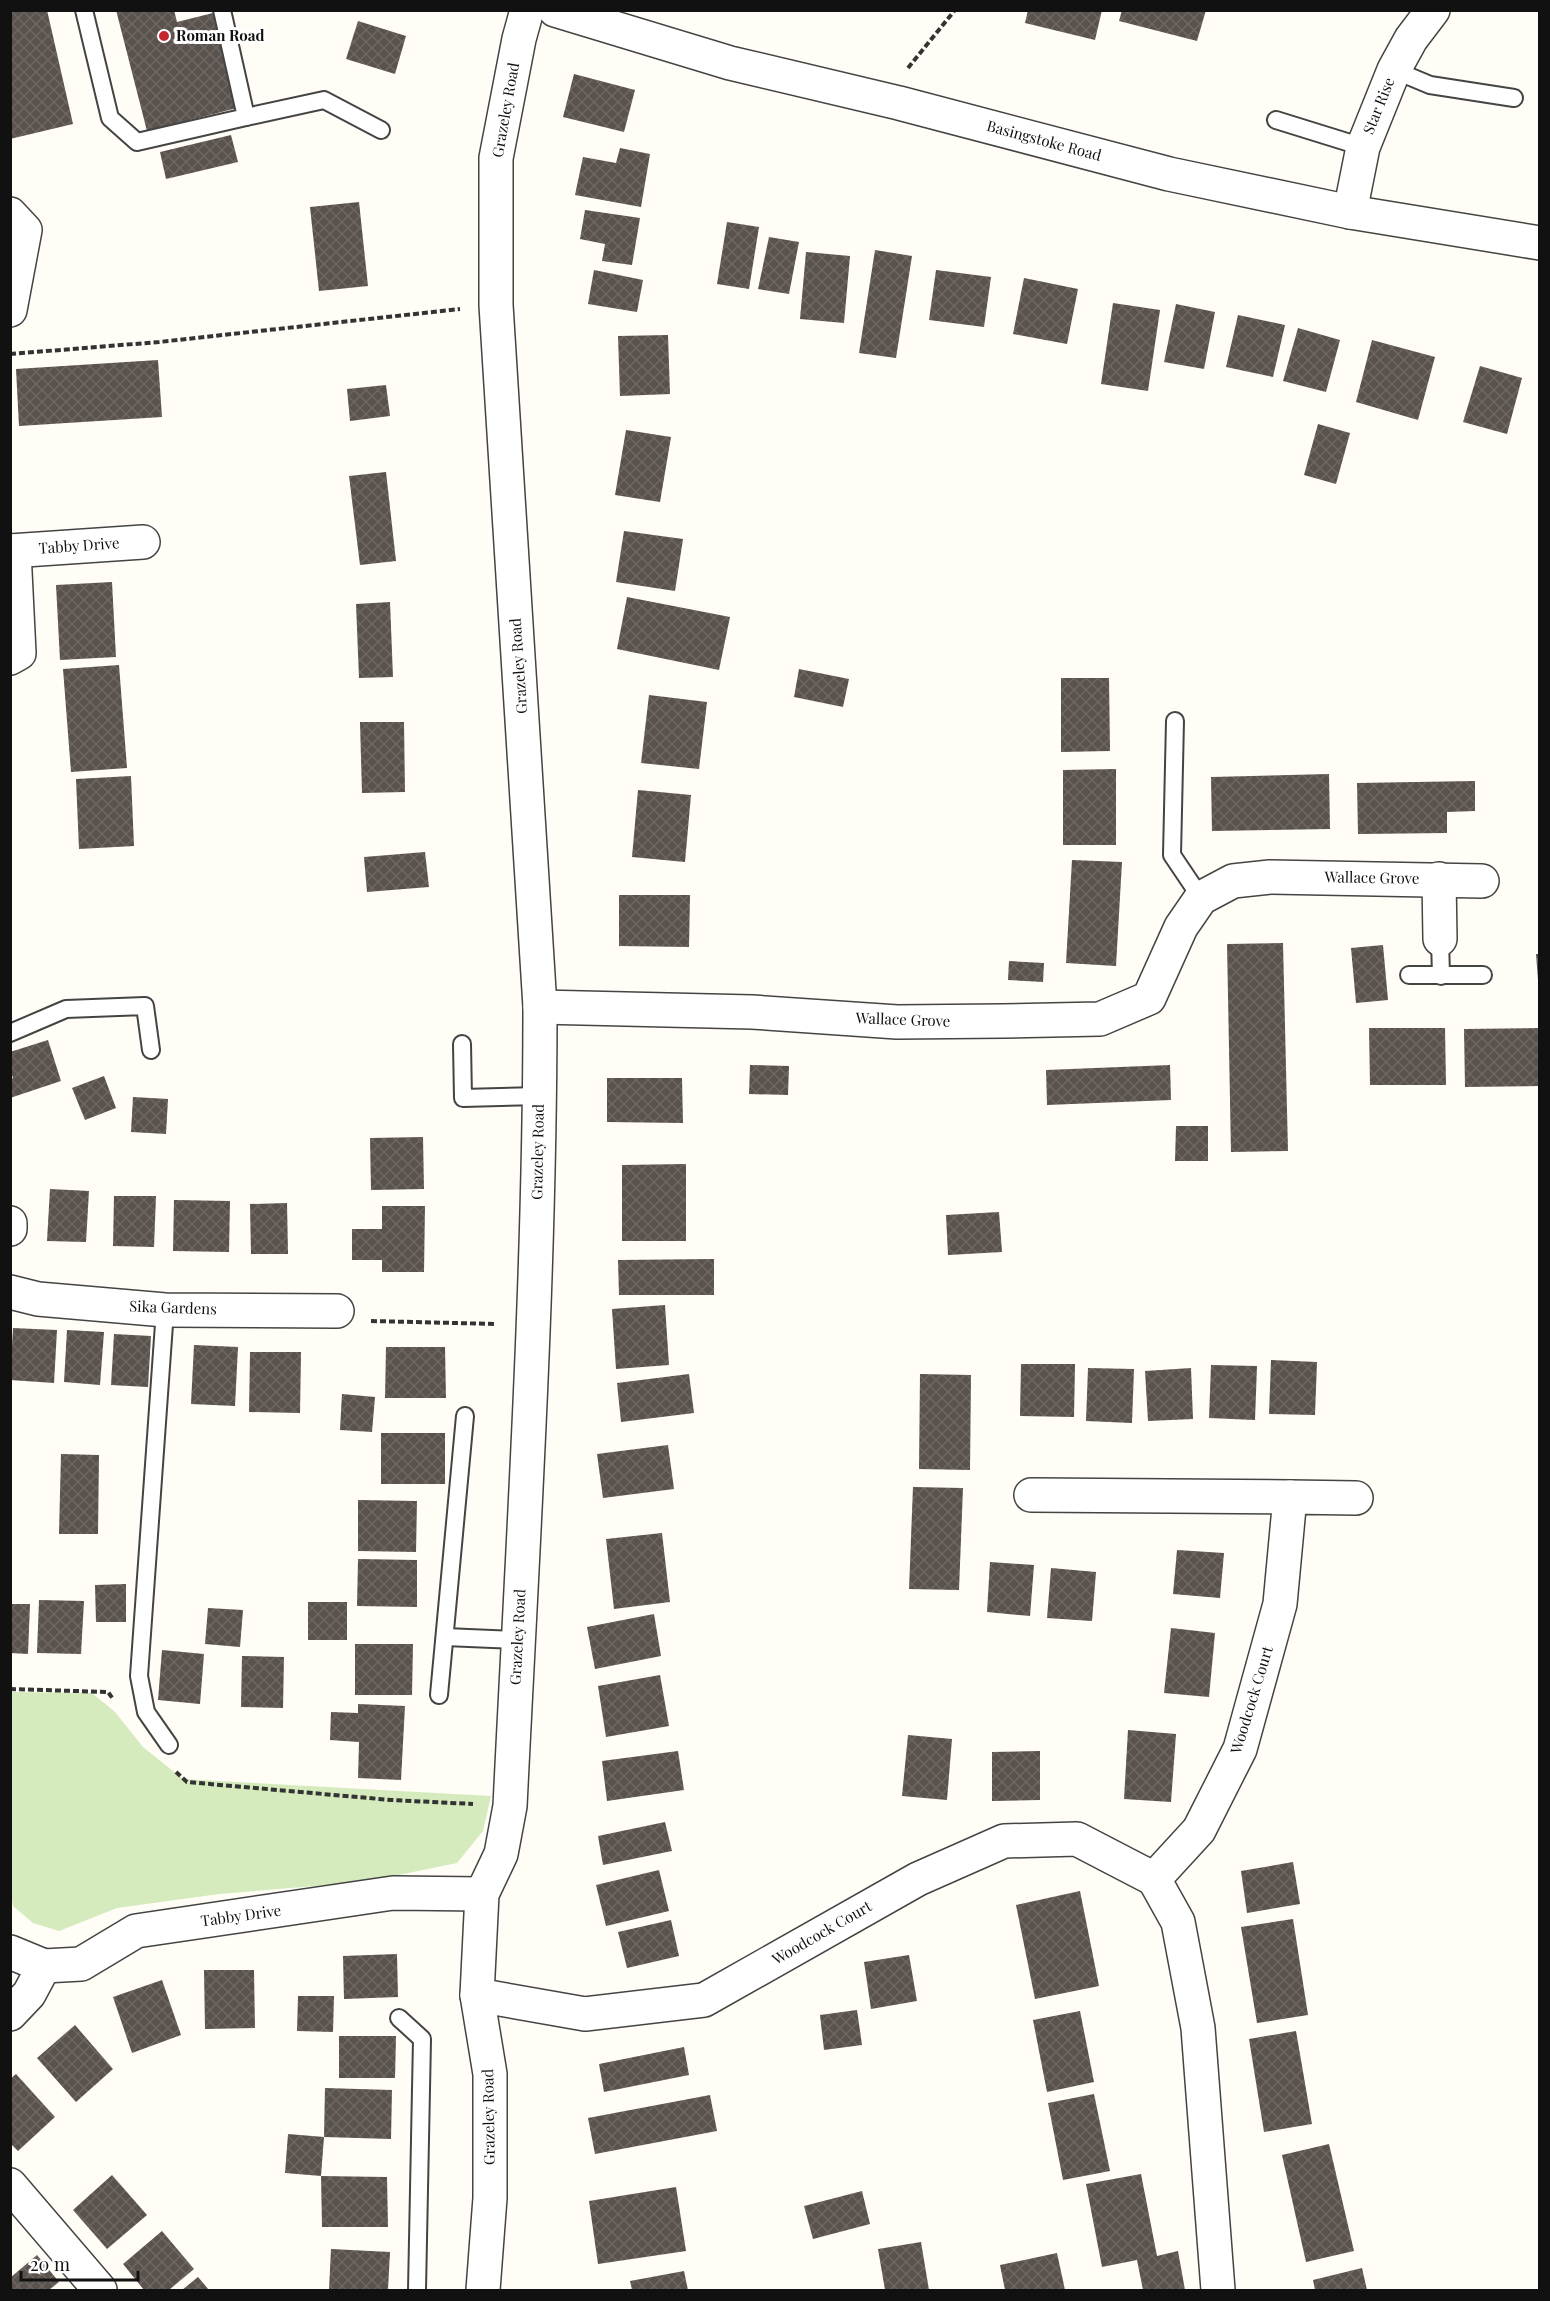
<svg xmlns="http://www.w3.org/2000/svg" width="1550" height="2301" viewBox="0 0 1550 2301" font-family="'Playfair Display',serif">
<defs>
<pattern id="building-cross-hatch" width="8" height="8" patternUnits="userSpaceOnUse" patternTransform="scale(1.5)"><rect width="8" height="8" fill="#5a524d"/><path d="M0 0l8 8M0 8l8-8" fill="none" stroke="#6d6662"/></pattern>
</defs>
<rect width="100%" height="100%" fill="#fffdf5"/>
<!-- grass -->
<path fill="#d5ebbd" d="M 10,1692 L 92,1693 L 115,1712 L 143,1747 L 183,1779 L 491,1796 L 483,1831 L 457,1863 L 364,1882 L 219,1894 L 117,1908 L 59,1931 L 33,1923 L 13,1906 L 10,1886 Z"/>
<!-- building -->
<g fill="url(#building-cross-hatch)">
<path d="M 10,10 L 47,10 L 73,124 L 10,139 Z"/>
<path d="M 116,10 L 174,10 L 177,22 L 213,13 L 237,108 L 147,131 Z"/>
<path d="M 1028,10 L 1102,10 L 1095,40 L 1025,23 Z"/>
<path d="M 1122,10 L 1206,10 L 1197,41 L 1119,21 Z"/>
<path d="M 358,21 L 406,36 L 395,74 L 346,59 Z"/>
<path d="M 574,74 L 635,90 L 624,132 L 563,117 Z"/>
<path d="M 231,135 L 238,162 L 166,179 L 160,152 Z"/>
<path d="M 620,148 L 650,154 L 641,207 L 575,195 L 583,157 L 616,163 Z"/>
<path d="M 359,202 L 368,286 L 319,291 L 310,207 Z"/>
<path d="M 585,210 L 640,218 L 632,265 L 602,261 L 605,244 L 580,239 Z"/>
<path d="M 727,222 L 759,227 L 749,289 L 717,284 Z"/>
<path d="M 769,237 L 799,242 L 789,294 L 758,289 Z"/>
<path d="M 875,250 L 912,256 L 896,358 L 859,353 Z"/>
<path d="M 806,252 L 850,256 L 844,323 L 800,319 Z"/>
<path d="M 594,270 L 643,280 L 637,312 L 588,304 Z"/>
<path d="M 936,270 L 991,277 L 984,327 L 929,320 Z"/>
<path d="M 1024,278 L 1078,289 L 1067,344 L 1013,334 Z"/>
<path d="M 1113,303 L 1160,310 L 1148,391 L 1101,384 Z"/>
<path d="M 1176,304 L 1215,312 L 1204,369 L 1164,362 Z"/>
<path d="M 1238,315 L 1285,325 L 1273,377 L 1226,367 Z"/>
<path d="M 1298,328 L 1340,340 L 1326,392 L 1283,381 Z"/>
<path d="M 668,335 L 670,394 L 620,396 L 618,336 Z"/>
<path d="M 1372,340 L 1435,357 L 1418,420 L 1356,402 Z"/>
<path d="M 158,360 L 162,417 L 19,426 L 16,369 Z"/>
<path d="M 1480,366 L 1522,378 L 1507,434 L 1463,422 Z"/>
<path d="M 386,385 L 390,416 L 350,421 L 347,389 Z"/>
<path d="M 1318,424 L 1350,433 L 1336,484 L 1304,475 Z"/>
<path d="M 626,430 L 671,437 L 660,502 L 615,495 Z"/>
<path d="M 386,472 L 396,561 L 360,565 L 349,476 Z"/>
<path d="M 624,531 L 683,539 L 675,591 L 616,582 Z"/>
<path d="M 112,582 L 116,657 L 60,660 L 56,585 Z"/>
<path d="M 627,597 L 730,617 L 719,670 L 617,649 Z"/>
<path d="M 390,602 L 393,677 L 359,678 L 356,604 Z"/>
<path d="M 119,665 L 127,768 L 71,772 L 63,669 Z"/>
<path d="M 799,669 L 849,679 L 843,707 L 794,697 Z"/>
<path d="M 1061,678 L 1109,678 L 1110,751 L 1061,752 Z"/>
<path d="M 649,695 L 707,702 L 699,769 L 641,763 Z"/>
<path d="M 360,722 L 404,722 L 405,792 L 362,793 Z"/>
<path d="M 1116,769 L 1116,845 L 1063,845 L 1063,770 Z"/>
<path d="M 1329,774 L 1330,829 L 1212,831 L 1211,777 Z"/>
<path d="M 131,776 L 134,846 L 79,849 L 76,779 Z"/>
<path d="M 1475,781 L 1475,811 L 1447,812 L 1447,833 L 1358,834 L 1357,783 Z"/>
<path d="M 638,790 L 691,795 L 685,862 L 632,857 Z"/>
<path d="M 425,852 L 429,887 L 367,892 L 364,857 Z"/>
<path d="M 1072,860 L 1122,862 L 1116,966 L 1066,963 Z"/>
<path d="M 619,895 L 690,895 L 689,947 L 619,946 Z"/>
<path d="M 1283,943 L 1288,1151 L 1231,1152 L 1227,944 Z"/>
<path d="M 1383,945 L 1388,1000 L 1356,1003 L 1351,948 Z"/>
<path d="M 1536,954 L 1540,954 L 1540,980 L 1538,980 Z"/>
<path d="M 1009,961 L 1044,963 L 1043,982 L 1008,980 Z"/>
<path d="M 1369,1028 L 1445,1028 L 1446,1085 L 1370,1085 Z"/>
<path d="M 1540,1028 L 1540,1086 L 1465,1087 L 1464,1029 Z"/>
<path d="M 48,1040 L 61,1081 L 10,1098 L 10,1079 L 13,1078 L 10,1069 L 10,1052 Z"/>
<path d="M 750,1065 L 789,1066 L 788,1095 L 749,1094 Z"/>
<path d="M 1170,1065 L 1171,1100 L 1047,1105 L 1046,1070 Z"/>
<path d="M 104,1076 L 116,1108 L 85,1120 L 72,1088 Z"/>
<path d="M 607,1078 L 682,1078 L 683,1123 L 607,1122 Z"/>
<path d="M 133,1097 L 168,1099 L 166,1134 L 131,1132 Z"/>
<path d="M 1176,1126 L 1208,1126 L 1208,1161 L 1175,1161 Z"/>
<path d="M 423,1137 L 424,1189 L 371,1190 L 370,1138 Z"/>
<path d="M 686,1164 L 686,1241 L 622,1241 L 622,1165 Z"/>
<path d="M 50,1189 L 89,1191 L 86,1242 L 47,1241 Z"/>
<path d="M 114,1196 L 156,1196 L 154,1247 L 113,1246 Z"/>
<path d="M 174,1200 L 230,1201 L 229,1252 L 173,1251 Z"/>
<path d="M 287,1203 L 288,1254 L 251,1254 L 250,1204 Z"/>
<path d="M 382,1206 L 425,1206 L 424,1272 L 382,1272 L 382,1260 L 352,1260 L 352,1229 L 382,1229 Z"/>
<path d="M 999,1212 L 1002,1252 L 948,1255 L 946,1215 Z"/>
<path d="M 714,1259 L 714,1295 L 619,1295 L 618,1260 Z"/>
<path d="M 665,1305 L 669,1365 L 616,1369 L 612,1309 Z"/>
<path d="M 13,1328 L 57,1330 L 54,1383 L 10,1380 Z"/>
<path d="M 67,1330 L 104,1332 L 100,1385 L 64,1382 Z"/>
<path d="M 114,1334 L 151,1336 L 148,1387 L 111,1385 Z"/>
<path d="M 194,1345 L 238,1347 L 235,1406 L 191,1404 Z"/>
<path d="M 386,1347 L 445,1347 L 446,1398 L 385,1398 Z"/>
<path d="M 250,1352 L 301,1352 L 300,1413 L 249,1412 Z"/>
<path d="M 1271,1360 L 1317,1362 L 1315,1415 L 1269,1414 Z"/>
<path d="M 1021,1364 L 1075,1364 L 1074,1417 L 1020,1416 Z"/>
<path d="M 1211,1365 L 1257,1366 L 1255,1420 L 1209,1418 Z"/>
<path d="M 1088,1368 L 1134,1369 L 1132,1423 L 1086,1421 Z"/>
<path d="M 1191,1368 L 1193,1419 L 1148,1421 L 1145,1371 Z"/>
<path d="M 689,1374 L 694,1413 L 621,1422 L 617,1383 Z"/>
<path d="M 920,1374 L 971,1375 L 970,1470 L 919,1469 Z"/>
<path d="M 342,1394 L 375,1397 L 372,1432 L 340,1430 Z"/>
<rect x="381" y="1433" width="64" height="51"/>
<path d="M 668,1445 L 674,1489 L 603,1498 L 597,1454 Z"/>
<path d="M 61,1454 L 99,1455 L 98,1534 L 59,1534 Z"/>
<path d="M 913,1487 L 963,1488 L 959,1590 L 909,1589 Z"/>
<path d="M 358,1500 L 417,1501 L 416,1552 L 358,1551 Z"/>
<path d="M 662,1533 L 670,1602 L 614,1609 L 606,1539 Z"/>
<path d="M 1177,1550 L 1224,1553 L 1220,1598 L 1173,1594 Z"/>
<path d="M 358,1559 L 417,1560 L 417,1607 L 357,1606 Z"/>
<path d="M 990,1562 L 1034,1565 L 1030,1616 L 987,1612 Z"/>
<path d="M 1051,1568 L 1096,1572 L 1092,1621 L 1047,1618 Z"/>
<path d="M 126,1584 L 126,1622 L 96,1622 L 95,1585 Z"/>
<path d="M 39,1600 L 84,1601 L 81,1654 L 37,1653 Z"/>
<rect x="308" y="1602" width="39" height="38"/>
<path d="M 10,1604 L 30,1604 L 28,1654 L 10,1653 Z"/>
<path d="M 208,1608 L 243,1610 L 240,1647 L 205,1644 Z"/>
<path d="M 654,1614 L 661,1656 L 595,1669 L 587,1627 Z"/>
<path d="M 1171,1628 L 1215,1633 L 1209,1697 L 1164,1693 Z"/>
<path d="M 355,1644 L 413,1644 L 412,1695 L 355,1695 Z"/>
<path d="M 162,1650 L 204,1654 L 200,1704 L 158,1700 Z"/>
<path d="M 242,1656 L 284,1657 L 283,1708 L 241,1707 Z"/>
<path d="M 660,1675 L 669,1726 L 606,1737 L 598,1686 Z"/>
<path d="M 358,1704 L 405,1706 L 401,1780 L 358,1778 L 359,1742 L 330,1740 L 331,1712 L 358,1713 Z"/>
<path d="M 1128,1730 L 1176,1734 L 1171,1802 L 1124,1799 Z"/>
<path d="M 908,1735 L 952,1739 L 947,1800 L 902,1796 Z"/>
<path d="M 678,1751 L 684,1790 L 607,1801 L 602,1761 Z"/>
<path d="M 1040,1751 L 1040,1800 L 992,1801 L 992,1752 Z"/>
<path d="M 665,1822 L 672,1851 L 603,1865 L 598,1836 Z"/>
<path d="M 1293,1862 L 1300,1904 L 1247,1913 L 1241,1871 Z"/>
<path d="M 659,1870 L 669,1911 L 606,1926 L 596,1885 Z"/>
<path d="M 1080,1891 L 1099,1986 L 1035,1999 L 1016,1905 Z"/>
<path d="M 1293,1919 L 1308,2015 L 1257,2023 L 1241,1927 Z"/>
<path d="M 671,1920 L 679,1956 L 627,1968 L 618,1932 Z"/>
<path d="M 397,1954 L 398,1997 L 344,1999 L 343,1956 Z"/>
<path d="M 909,1955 L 917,2001 L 871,2009 L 864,1962 Z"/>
<path d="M 204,1970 L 254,1970 L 255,2028 L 205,2029 Z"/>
<path d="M 162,1980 L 181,2035 L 132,2053 L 113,1997 Z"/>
<path d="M 298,1996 L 334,1996 L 333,2032 L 297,2031 Z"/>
<path d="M 857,2010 L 862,2045 L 824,2050 L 820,2015 Z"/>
<path d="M 1080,2011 L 1094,2082 L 1047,2092 L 1033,2020 Z"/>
<path d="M 75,2025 L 113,2069 L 76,2102 L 37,2058 Z"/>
<path d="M 1296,2031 L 1312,2124 L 1264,2132 L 1249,2039 Z"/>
<path d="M 339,2036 L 396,2036 L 395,2078 L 339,2078 Z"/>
<path d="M 684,2047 L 689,2075 L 604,2092 L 599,2064 Z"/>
<path d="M 16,2074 L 55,2117 L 18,2151 L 10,2143 L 10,2079 Z"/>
<path d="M 325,2088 L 392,2090 L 391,2139 L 324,2137 Z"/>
<path d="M 1094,2094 L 1110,2171 L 1063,2180 L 1048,2103 Z"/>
<path d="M 710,2095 L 717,2131 L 595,2154 L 588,2118 Z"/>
<path d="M 288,2134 L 324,2137 L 321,2176 L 285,2173 Z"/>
<path d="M 1329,2144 L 1354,2251 L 1306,2262 L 1282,2155 Z"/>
<path d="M 1141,2174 L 1157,2256 L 1178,2251 L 1185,2290 L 1143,2290 L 1137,2260 L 1102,2267 L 1086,2184 Z"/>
<path d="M 112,2175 L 147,2215 L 107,2249 L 73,2210 Z"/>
<path d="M 321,2176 L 387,2177 L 388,2227 L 322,2227 Z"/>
<path d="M 676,2187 L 686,2251 L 598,2264 L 589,2201 Z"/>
<path d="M 862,2191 L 870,2224 L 813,2239 L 804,2206 Z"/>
<path d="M 162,2231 L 194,2269 L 169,2290 L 144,2290 L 123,2264 Z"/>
<path d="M 921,2242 L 929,2290 L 885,2290 L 878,2249 Z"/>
<path d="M 331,2249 L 390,2252 L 388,2290 L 329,2290 Z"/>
<path d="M 1057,2253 L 1065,2290 L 1005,2290 L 1000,2265 Z"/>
<path d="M 37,2255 L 59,2282 L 49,2290 L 10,2290 L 10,2278 Z"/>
<path d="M 1362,2268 L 1367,2290 L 1315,2290 L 1313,2280 Z"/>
<path d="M 684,2271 L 688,2290 L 632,2290 L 630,2281 Z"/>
<path d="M 198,2277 L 209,2290 L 182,2290 Z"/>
</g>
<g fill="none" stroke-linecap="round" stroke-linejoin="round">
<!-- service casing -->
<g stroke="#444" stroke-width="20">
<g id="service">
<path d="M 84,10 L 110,118 L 137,142 L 246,117 L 222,10"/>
<path d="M 1394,70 L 1430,85 L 1514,98"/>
<path d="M 246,117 L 324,100 L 381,130"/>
<path d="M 1276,120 L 1363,147"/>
<path d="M 1175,721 L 1172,855 L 1201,898"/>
<path d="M 1440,939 L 1441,976"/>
<path d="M 1409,975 L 1483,975"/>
<path d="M 10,1033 L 66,1009 L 145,1006 L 151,1050"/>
<path d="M 462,1044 L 463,1098 L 540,1096"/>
<path d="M 165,1310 L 139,1676 L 146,1712 L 169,1745"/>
<path d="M 445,1637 L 518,1640"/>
<path d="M 439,1695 L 465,1416"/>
<path d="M 399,2018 L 422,2039 L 417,2290"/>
</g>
</g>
<!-- minor casing -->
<g stroke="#444" stroke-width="36">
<g id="minor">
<path d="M 1350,212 L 1363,147 L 1394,70 L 1411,39 L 1433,10"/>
<path d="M 10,214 L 25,230 L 10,310"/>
<path d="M 10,551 L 143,542"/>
<path d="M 10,658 L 19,653 L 14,551"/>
<path d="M 1439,879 L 1440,939"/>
<path d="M 540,1007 L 752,1012 L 897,1022 L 1003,1021 L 1100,1019 L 1149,998 L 1181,927 L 1201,898 L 1233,881 L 1270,877 L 1482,881"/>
<path d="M 10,1223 L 10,1229"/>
<path d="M 10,1292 L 38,1299 L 165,1310 L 337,1311"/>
<path d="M 1031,1495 L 1290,1497"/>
<path d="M 1154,1879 L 1178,1922 L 1198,2028 L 1218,2290"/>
<path d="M 10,1952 L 44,1966 L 81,1964 L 136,1931 L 393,1893 L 482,1894"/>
<path d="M 477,1995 L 585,2014 L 704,2000 L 918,1879 L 1004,1841 L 1077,1839 L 1154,1879 L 1199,1830 L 1240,1749 L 1280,1604 L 1290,1497 L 1356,1498"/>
<path d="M 10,2014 L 29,1994 L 44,1966"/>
<path d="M 10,2185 L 100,2290"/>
<path d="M 483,2290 L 490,2198 L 490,2074 L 477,1995 L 482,1894 L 501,1854 L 510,1806 C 523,1540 540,1274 540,1007 L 496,305 L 496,158 L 519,39 L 527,10"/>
</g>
</g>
<!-- tertiary casing -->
<g stroke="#444" stroke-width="36">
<path id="tertiary" d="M 555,10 L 730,63 L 899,103 L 1169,174 L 1350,212 L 1540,243"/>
</g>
<!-- path -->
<g stroke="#333" stroke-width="4" stroke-dasharray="6 3" stroke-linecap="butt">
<path d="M 908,68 L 955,10"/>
<path d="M 10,354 L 159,342 L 460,309"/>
<path d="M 371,1321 L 496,1324"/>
<path d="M 10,1689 L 108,1692 L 113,1699"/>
<path d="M 176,1772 L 187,1782 L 391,1800 L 473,1804"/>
</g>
<!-- service -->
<use href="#service" stroke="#fff" stroke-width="16"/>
<!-- minor -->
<use href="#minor" stroke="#fff" stroke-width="33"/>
<!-- tertiary -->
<use href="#tertiary" stroke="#fff" stroke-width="33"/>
</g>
<!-- markers -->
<circle fill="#c4262e" stroke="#fff" stroke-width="2" cx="164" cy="36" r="6"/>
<g text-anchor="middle" stroke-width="6" stroke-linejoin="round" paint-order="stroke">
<!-- poi labels -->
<g font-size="15" font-weight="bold" fill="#111" stroke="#fff" text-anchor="start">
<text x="176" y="41">Roman Road</text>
</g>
<!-- street labels -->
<g font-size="15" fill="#111" stroke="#fff">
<text transform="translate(1379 106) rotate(-68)" y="5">Star Rise</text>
<text transform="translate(506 110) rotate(-80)" y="5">Grazeley Road</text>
<text transform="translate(1044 141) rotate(15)" y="5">Basingstoke Road</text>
<text transform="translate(79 546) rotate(-4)" y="5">Tabby Drive</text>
<text transform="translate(519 666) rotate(-94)" y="5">Grazeley Road</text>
<text transform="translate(1372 878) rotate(1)" y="5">Wallace Grove</text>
<text transform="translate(903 1020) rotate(2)" y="5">Wallace Grove</text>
<text transform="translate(538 1152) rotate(-89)" y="5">Grazeley Road</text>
<text transform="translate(173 1308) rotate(2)" y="5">Sika Gardens</text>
<text transform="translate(518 1637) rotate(-87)" y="5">Grazeley Road</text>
<text transform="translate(1252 1700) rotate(-73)" y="5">Woodcock Court</text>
<text transform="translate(241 1916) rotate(-8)" y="5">Tabby Drive</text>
<text transform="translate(822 1933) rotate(-30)" y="5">Woodcock Court</text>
<text transform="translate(489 2117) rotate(-91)" y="5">Grazeley Road</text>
</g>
</g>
<!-- border -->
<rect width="1550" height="2301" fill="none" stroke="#111111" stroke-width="24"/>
<!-- scale -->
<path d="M21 2271v9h117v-9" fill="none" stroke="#111111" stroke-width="3"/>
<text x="30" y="2271" font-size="18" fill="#111111" stroke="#ffffff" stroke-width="4.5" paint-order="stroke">20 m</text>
</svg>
